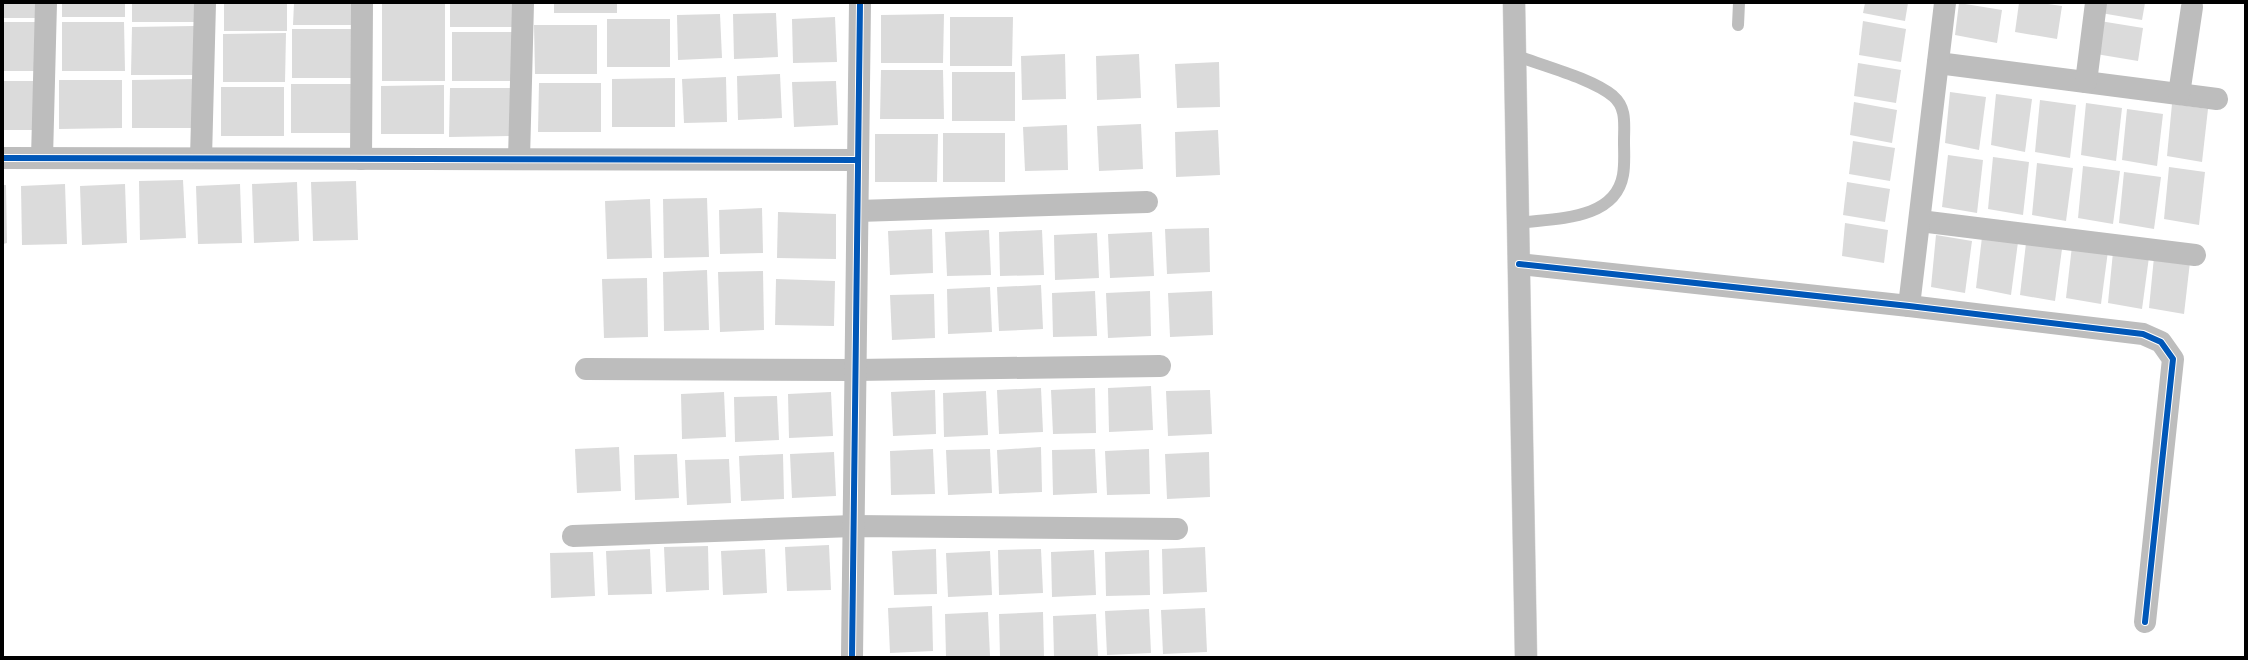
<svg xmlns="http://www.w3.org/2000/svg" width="2248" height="660" viewBox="0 0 2248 660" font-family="'Roboto Condensed',sans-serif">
<rect width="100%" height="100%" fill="#fff"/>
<!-- building -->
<g fill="#dbdbdb">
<rect x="3" y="3" width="37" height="15"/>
<rect x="62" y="3" width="63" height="14"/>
<path d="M 132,3 L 195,3 L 194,22 L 132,22 Z"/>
<rect x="224" y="3" width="63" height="28"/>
<path d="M 294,3 L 356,3 L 356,25 L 293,25 Z"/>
<rect x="382" y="3" width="63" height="78"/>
<path d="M 450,3 L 513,3 L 512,27 L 450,27 Z"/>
<rect x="554" y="3" width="63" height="10"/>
<path d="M 1865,3 L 1908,3 L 1905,21 L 1863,13 Z"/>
<path d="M 1959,3 L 2002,10 L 1997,43 L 1955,35 Z"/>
<path d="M 2019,3 L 2041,3 L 2062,6 L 2057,39 L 2015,32 Z"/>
<path d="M 2102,3 L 2145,3 L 2142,20 L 2101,13 Z"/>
<path d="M 776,13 L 778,57 L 734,59 L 733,14 Z"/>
<path d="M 720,14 L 722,58 L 678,60 L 677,15 Z"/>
<path d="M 944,14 L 943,63 L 881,63 L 881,15 Z"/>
<path d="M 835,17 L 837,62 L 793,63 L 792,19 Z"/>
<path d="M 950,17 L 1013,17 L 1012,66 L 950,66 Z"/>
<rect x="607" y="19" width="63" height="48"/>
<path d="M 1863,21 L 1906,29 L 1901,62 L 1859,55 Z"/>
<path d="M 2100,21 L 2143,28 L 2138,61 L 2096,54 Z"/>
<path d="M 3,22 L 38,22 L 39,71 L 3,71 Z"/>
<path d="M 62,22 L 124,22 L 125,71 L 62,71 Z"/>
<path d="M 534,25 L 597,25 L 597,74 L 535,74 Z"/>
<path d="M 194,26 L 194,75 L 131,75 L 132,27 Z"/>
<rect x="292" y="29" width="63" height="49"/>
<rect x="452" y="32" width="63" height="49"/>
<path d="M 286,33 L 285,82 L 223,82 L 223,34 Z"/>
<path d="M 1065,54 L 1066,99 L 1022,100 L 1021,56 Z"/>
<path d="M 1139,54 L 1141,98 L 1097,100 L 1096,56 Z"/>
<path d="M 1219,62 L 1220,107 L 1177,108 L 1175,64 Z"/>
<path d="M 1858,63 L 1901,70 L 1896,103 L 1854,96 Z"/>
<path d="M 881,70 L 943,70 L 944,119 L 880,119 Z"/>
<rect x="952" y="72" width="63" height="49"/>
<path d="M 780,74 L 782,118 L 738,120 L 737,76 Z"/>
<path d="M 726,77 L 727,122 L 684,123 L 682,79 Z"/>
<path d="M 675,78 L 675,127 L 612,127 L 612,79 Z"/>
<path d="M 194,79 L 194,128 L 132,128 L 132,80 Z"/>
<path d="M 59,80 L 122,80 L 122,128 L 59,129 Z"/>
<rect x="3" y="81" width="36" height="49"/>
<path d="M 836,81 L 838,125 L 794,127 L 792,82 Z"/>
<path d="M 539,83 L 601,83 L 601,132 L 538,132 Z"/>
<rect x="291" y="84" width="63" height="49"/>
<path d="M 444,85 L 444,134 L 381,134 L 381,86 Z"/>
<rect x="221" y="87" width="63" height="49"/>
<path d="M 450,88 L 512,88 L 512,136 L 449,137 Z"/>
<path d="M 1950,92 L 1986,97 L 1979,150 L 1945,143 Z"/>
<path d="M 1996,94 L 2032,99 L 2025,152 L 1991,145 Z"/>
<path d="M 2040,100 L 2076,105 L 2070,158 L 2035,152 Z"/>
<path d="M 1854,102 L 1897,110 L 1892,143 L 1850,135 Z"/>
<path d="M 2086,103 L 2122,108 L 2116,161 L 2081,155 Z"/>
<path d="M 2172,104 L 2208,109 L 2202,162 L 2167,156 Z"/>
<path d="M 2127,109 L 2163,114 L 2157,166 L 2122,160 Z"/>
<path d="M 1141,124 L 1143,169 L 1099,171 L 1097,126 Z"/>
<path d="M 1067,125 L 1068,170 L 1025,171 L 1023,127 Z"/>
<path d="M 1218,130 L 1220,175 L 1176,177 L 1175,132 Z"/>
<rect x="943" y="133" width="62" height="49"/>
<path d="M 875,134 L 938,134 L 937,182 L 875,182 Z"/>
<path d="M 1853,141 L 1895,148 L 1890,181 L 1849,174 Z"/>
<path d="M 1948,155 L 1983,160 L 1977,213 L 1942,207 Z"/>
<path d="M 1993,157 L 2029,162 L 2023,215 L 1988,209 Z"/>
<path d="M 2037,163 L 2073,168 L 2066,221 L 2032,215 Z"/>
<path d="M 2083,166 L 2120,171 L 2113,224 L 2078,218 Z"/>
<path d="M 2169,167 L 2205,172 L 2199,225 L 2164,219 Z"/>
<path d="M 2124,172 L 2161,177 L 2154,229 L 2119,223 Z"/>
<path d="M 183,180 L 186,238 L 140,240 L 139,181 Z"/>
<path d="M 356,181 L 358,240 L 313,241 L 311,182 Z"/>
<path d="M 297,182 L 299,241 L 254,243 L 252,184 Z"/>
<path d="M 1847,182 L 1890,189 L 1885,222 L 1843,215 Z"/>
<path d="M 65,184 L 67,244 L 22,245 L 21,186 Z"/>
<path d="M 125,184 L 127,243 L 82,245 L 80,186 Z"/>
<path d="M 240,184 L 242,243 L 198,244 L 196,186 Z"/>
<path d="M 3,185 L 6,185 L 7,243 L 3,244 Z"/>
<path d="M 707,198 L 709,257 L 664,258 L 663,199 Z"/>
<path d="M 650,199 L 652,258 L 607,259 L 605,201 Z"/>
<path d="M 762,208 L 763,253 L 720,254 L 719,210 Z"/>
<path d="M 778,212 L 836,214 L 836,259 L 777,258 Z"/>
<path d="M 1845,223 L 1888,230 L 1884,263 L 1842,256 Z"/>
<path d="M 1209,228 L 1210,272 L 1167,274 L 1165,229 Z"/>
<path d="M 932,229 L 933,273 L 890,275 L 888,231 Z"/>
<path d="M 989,230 L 991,275 L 947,276 L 945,232 Z"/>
<path d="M 1042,230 L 1044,275 L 1000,276 L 999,232 Z"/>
<path d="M 1152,232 L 1154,276 L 1110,278 L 1108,234 Z"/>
<path d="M 1097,233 L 1099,278 L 1055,280 L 1054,235 Z"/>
<path d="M 1936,235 L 1972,241 L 1965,293 L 1931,287 Z"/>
<path d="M 1982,237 L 2018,242 L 2011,295 L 1976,288 Z"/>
<path d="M 2026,243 L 2062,249 L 2055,301 L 2020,295 Z"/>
<path d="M 2072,246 L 2108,251 L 2101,304 L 2066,298 Z"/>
<path d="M 2113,252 L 2149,257 L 2142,309 L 2108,303 Z"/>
<path d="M 2154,257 L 2190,262 L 2184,314 L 2149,308 Z"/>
<path d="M 707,270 L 709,330 L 664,331 L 663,272 Z"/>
<path d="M 763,271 L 764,330 L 720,332 L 718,272 Z"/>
<path d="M 647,278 L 648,337 L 604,338 L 602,279 Z"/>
<path d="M 776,279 L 835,281 L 834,326 L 775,325 Z"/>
<path d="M 1041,285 L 1043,329 L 999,331 L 997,287 Z"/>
<path d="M 990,287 L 992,332 L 948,334 L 947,289 Z"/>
<path d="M 1095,291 L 1097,336 L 1053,337 L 1052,293 Z"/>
<path d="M 1150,291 L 1151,336 L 1108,338 L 1106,293 Z"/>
<path d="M 1212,291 L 1213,335 L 1170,337 L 1168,293 Z"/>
<path d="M 934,294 L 935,338 L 892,340 L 890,295 Z"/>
<path d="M 1151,386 L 1153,430 L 1109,432 L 1108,388 Z"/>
<path d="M 1041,388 L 1043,432 L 999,434 L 997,390 Z"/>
<path d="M 1095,388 L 1096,433 L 1053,434 L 1051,390 Z"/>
<path d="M 935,390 L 936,434 L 893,436 L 891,392 Z"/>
<path d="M 1210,390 L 1212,434 L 1168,436 L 1166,391 Z"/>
<path d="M 986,391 L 988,435 L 944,437 L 943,393 Z"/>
<path d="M 724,392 L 726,437 L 682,439 L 681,394 Z"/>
<path d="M 831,392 L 833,436 L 789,438 L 788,394 Z"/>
<path d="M 777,396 L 779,440 L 735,442 L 734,397 Z"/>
<path d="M 619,447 L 621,491 L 577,493 L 575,449 Z"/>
<path d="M 1041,447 L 1042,492 L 999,494 L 997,450 Z"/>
<path d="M 933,449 L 935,494 L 891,495 L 890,451 Z"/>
<path d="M 990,449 L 992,493 L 948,495 L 946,450 Z"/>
<path d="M 1095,449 L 1097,493 L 1053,495 L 1052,450 Z"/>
<path d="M 1149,449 L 1150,494 L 1107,495 L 1105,451 Z"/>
<path d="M 834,452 L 836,496 L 792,498 L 790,454 Z"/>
<path d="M 1209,452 L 1210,497 L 1167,499 L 1165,454 Z"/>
<path d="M 677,454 L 679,498 L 635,500 L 634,455 Z"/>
<path d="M 783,454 L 784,499 L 741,501 L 739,456 Z"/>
<path d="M 729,459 L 731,503 L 687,505 L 685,460 Z"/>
<path d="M 829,545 L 831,590 L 787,591 L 785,547 Z"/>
<path d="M 708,546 L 709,590 L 666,592 L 664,547 Z"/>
<path d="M 1205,547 L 1207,592 L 1163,594 L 1162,549 Z"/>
<path d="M 650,549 L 652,594 L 608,595 L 606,551 Z"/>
<path d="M 765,549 L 767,593 L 723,595 L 721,551 Z"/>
<path d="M 936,549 L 937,594 L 894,595 L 892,551 Z"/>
<path d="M 1041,549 L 1043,593 L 999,595 L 998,550 Z"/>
<path d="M 1094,550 L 1096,595 L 1052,597 L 1051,552 Z"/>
<path d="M 1149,550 L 1150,595 L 1106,596 L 1105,552 Z"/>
<path d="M 990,551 L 992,595 L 948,597 L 946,553 Z"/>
<path d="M 593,552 L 595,596 L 551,598 L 550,553 Z"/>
<path d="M 932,606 L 933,651 L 890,653 L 888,608 Z"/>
<path d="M 1205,608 L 1207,652 L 1163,654 L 1161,610 Z"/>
<path d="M 1149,609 L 1151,653 L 1107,655 L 1105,611 Z"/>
<path d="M 988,612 L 990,656 L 946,657 L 945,614 Z"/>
<path d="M 1043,612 L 1044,657 L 1000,657 L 999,614 Z"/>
<path d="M 1096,614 L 1098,657 L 1054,657 L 1053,616 Z"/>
</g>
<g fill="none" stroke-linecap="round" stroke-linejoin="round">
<!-- primary casing -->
<g stroke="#dbdbdb" stroke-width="23">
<path id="primary" d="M 1514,3 L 1526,657"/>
</g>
<!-- lane -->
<g stroke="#bdbdbd" stroke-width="12">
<path d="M 1738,25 L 1739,3"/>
<path d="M 1515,55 C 1543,66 1591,78 1613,96 C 1627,108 1624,124 1624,141 C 1624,152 1625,164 1623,175 C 1615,221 1554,218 1518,223"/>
</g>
<!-- street -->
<g stroke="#bdbdbd" stroke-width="22">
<path d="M 1938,63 L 2217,99"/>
<path d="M 2086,82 L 2096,3"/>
<path d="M 2179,94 L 2192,7"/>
<path d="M 3,158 L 858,160"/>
<path d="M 42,158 L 46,3"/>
<path d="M 201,158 L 205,3"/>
<path d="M 361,159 L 362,3"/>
<path d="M 519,159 L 523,3"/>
<path d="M 858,211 L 1147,202"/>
<path d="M 1920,221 L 2195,255"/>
<path d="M 1519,264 L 1909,306 L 2143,334 L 2161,342 L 2173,359 L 2145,622"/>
<path d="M 1909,306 L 1945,3"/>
<path d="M 586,369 L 855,370 L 1160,366"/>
<path d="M 573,536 L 853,526 L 1177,529"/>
<path d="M 852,657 L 860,3"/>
</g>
<!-- primary -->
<use href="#primary" stroke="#bdbdbd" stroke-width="22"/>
<!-- cycleway casing -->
<g stroke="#fff" stroke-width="8">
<g id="cycleway">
<path d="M 3,158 L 858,160"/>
<path d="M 1519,264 L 1909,306 L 2143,334 L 2161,342 L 2173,359 L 2145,622"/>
<path d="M 852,657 L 860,3"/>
</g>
</g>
<!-- cycleway -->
<use href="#cycleway" stroke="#0057b8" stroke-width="6"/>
</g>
<!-- border -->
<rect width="2248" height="660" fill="none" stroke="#000000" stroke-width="8"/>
</svg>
